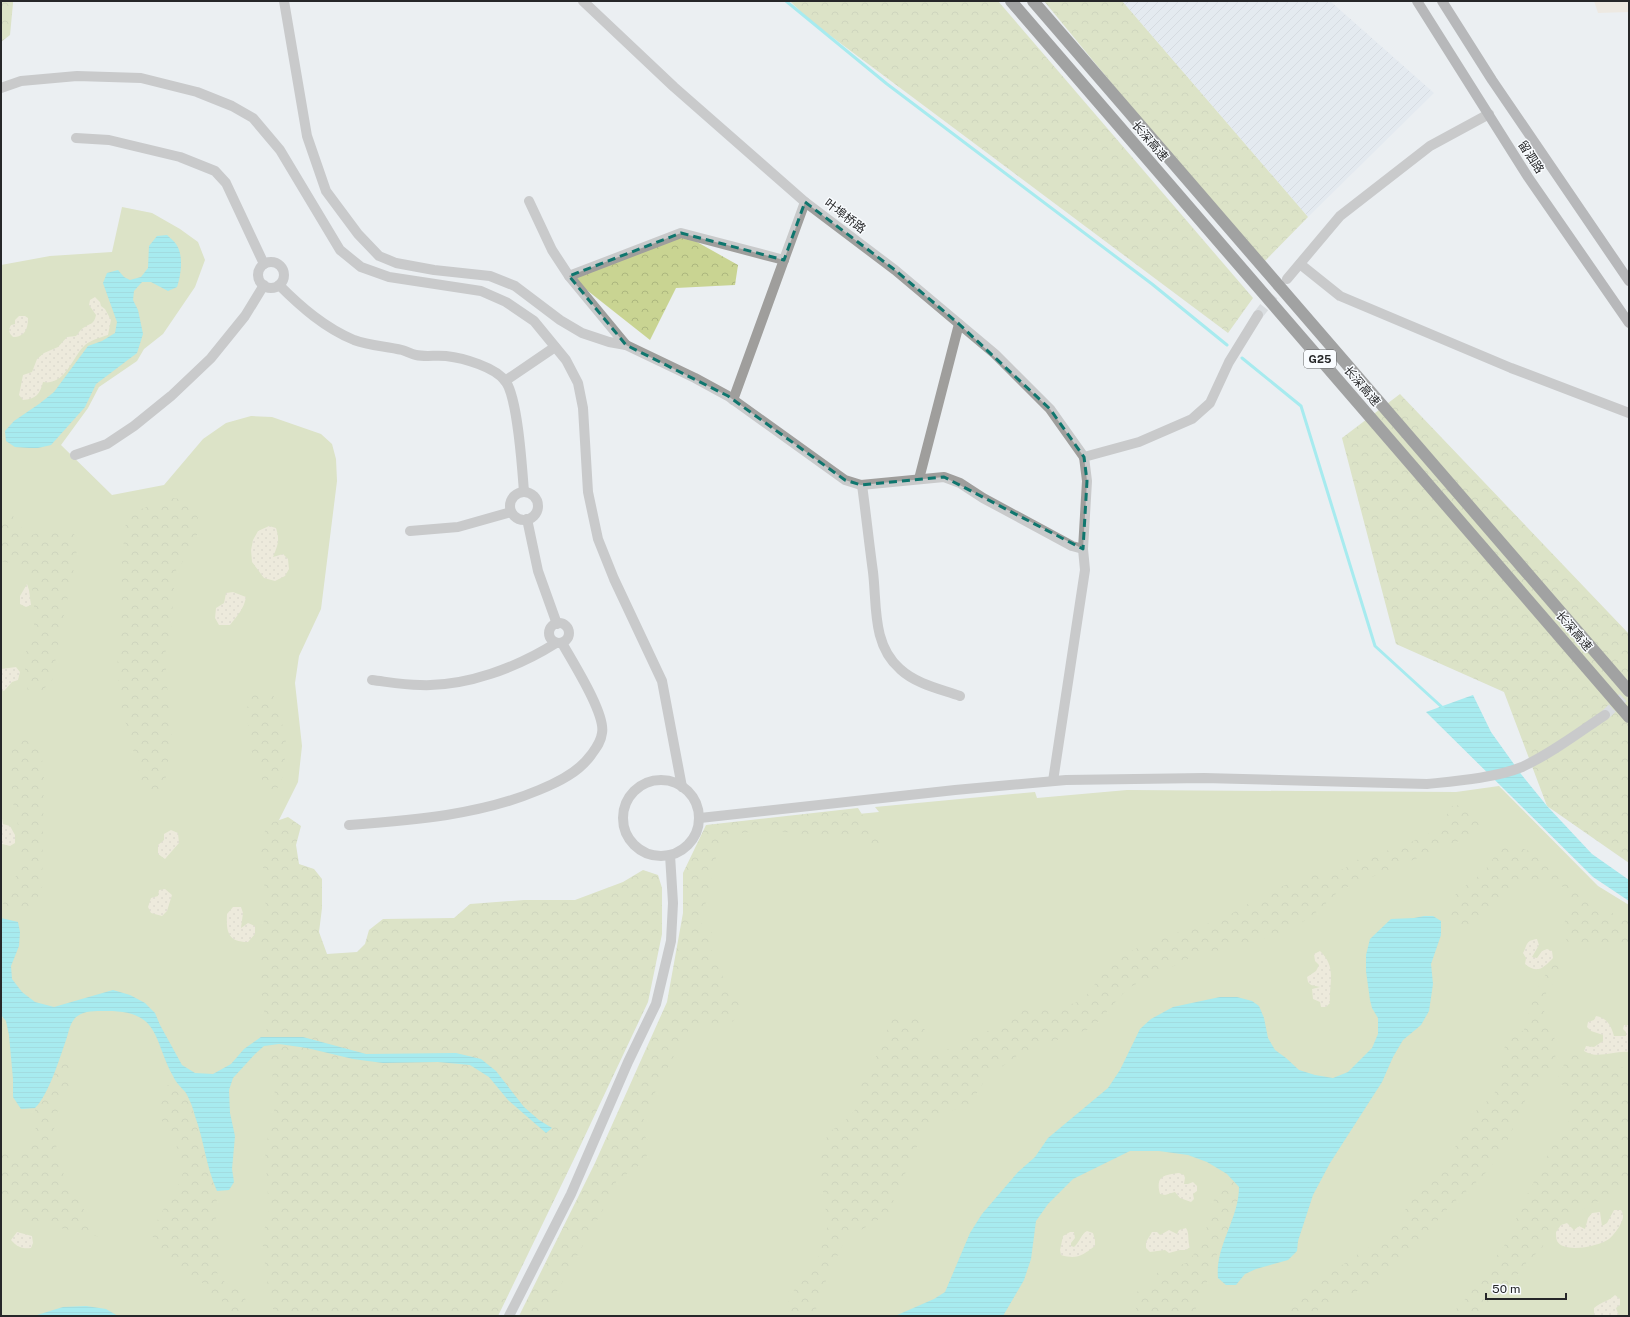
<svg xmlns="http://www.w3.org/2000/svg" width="1630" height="1317" viewBox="0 0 1630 1317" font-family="'Public Sans','Noto Sans SC',sans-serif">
<defs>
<pattern id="industrial-furrows" width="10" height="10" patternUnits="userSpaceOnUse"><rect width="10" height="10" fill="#dce5ee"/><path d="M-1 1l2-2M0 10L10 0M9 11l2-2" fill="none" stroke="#bdc4cc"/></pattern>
<pattern id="forest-crowns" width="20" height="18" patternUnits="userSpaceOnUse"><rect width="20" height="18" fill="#c9d492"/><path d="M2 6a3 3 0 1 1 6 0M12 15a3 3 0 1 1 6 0" fill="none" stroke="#acb67e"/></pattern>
<pattern id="sand-dots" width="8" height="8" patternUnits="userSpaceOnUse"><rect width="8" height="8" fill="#efe5c0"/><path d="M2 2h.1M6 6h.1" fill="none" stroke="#cdc4a5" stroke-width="1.8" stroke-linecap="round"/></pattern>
<pattern id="water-rules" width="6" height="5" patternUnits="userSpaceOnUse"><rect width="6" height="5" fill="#54e6ea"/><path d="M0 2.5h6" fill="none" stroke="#49c5c9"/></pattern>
</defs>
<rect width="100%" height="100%" fill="#ebeff2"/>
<!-- commercial -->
<path fill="#f0e2cf" d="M 1594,1 L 1629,1 L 1629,12 L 1598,13 Z"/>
<!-- industrial -->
<path fill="url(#industrial-furrows)" d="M 1122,1 L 1330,1 L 1434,93 L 1308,217 Z"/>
<!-- grass -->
<g fill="#c9d492">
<path d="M 122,207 L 152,213 L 180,229 L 198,242 L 205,260 L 195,287 L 163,334 L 144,349 L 137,361 L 99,387 L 88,408 L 61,445 L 112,495 L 164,485 L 203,439 L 226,423 L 251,416 L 272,417 L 321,434 L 332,444 L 336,459 L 337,481 L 321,609 L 299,656 L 295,683 L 302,746 L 298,782 L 272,834 L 298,1316 L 1,1316 L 1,265 L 50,256 L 112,252 Z"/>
<path d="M 1499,786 L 1598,886 L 1629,905 L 1629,1316 L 530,1316 L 673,1002 L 711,828 L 879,812 L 875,807 L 1035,792 L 1037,798 L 1127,790 L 1456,792 Z"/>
</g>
<!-- forest -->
<g fill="url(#forest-crowns)">
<path d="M 1,1 L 13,1 L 13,3 L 10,35 L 1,42 Z"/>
<path d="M 790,1 L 998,1 L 1253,298 L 1228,333 L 808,19 Z"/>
<path d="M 1044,1 L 1122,1 L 1308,217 L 1261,265 Z"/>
<path d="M 681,233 L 738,265 L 735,285 L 676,288 L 650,340 L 569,276 Z"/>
<path d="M 1400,394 L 1629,634 L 1629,863 L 1547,806 L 1504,692 L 1396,644 L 1342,438 Z"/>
<path d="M 171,498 L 189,500 L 198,518 L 197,535 L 189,553 L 175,572 L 171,629 L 165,654 L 167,686 L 172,731 L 166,777 L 157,793 L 145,793 L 120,702 L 117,666 L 121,637 L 122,562 L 125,528 L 128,514 Z"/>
<path d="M 1,509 L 14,517 L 28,537 L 43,530 L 64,528 L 75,535 L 77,548 L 75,563 L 61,629 L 52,680 L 40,693 L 28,692 L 25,673 L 25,654 L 34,633 L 34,603 L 31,578 L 22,566 L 1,561 Z"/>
<path d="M 273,694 L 286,737 L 284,774 L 275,793 L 264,791 L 261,774 L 253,758 L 249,731 L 246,710 L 253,695 Z"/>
<path d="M 31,737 L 39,745 L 44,770 L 42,888 L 33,908 L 21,913 L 3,905 L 4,898 L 14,885 L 19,861 L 21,839 L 12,798 L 11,756 L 14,741 Z"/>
<path d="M 1460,805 L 1482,823 L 1466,838 L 1340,890 L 1318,911 L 1298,925 L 1265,938 L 1190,958 L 1128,988 L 1092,1028 L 1022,1052 L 986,1078 L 972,1101 L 962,1110 L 954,1109 L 919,1133 L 918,1144 L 888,1213 L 873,1223 L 845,1239 L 821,1292 L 814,1316 L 787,1316 L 788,1303 L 796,1286 L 808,1267 L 819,1256 L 828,1225 L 819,1164 L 821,1146 L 831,1131 L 847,1119 L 861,1103 L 859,1088 L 872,1066 L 892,1019 L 914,1016 L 925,1030 L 920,1048 L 918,1062 L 979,1036 L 1028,1007 L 1058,1009 L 1083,1000 L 1110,964 L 1127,953 L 1165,935 L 1191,930 L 1215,921 L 1231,914 L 1268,892 L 1295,881 L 1318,873 L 1344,869 L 1357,860 L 1405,845 L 1432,832 L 1442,823 L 1452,806 Z"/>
<path d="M 858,808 L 870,827 L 881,837 L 883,843 L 880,847 L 835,832 L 831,837 L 768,830 L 742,833 L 720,840 L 701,923 L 712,932 L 712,959 L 721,971 L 724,981 L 734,991 L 741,1002 L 740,1013 L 732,1022 L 700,1024 L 690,1029 L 684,1036 L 644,1114 L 643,1133 L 650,1144 L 646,1158 L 636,1168 L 618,1179 L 611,1190 L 605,1206 L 546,1311 L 552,1316 L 519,1316 L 595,1163 L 667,1002 L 683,913 L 683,873 L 706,825 Z"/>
<path d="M 288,817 L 301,826 L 296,845 L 299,864 L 314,869 L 322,879 L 322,908 L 319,932 L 327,954 L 357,952 L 365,944 L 369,930 L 383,919 L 454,918 L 470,904 L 524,900 L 575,900 L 623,882 L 643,870 L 658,875 L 662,888 L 662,934 L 648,1002 L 574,1159 L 498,1316 L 275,1316 L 268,1289 L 262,1239 L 269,1211 L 265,1150 L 276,1102 L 259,972 L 260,941 L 266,910 L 263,866 L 259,845 L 268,824 Z"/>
<path d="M 1517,847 L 1539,854 L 1550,860 L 1584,893 L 1593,906 L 1620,916 L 1629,921 L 1629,943 L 1596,946 L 1569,944 C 1560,929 1561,927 1570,913 L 1568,891 L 1558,883 L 1534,881 L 1515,883 L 1503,892 L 1493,908 L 1469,926 L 1458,927 L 1451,924 C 1444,893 1463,890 1482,873 C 1489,866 1494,857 1500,848 Z"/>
<path d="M 1558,963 L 1563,968 L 1545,995 L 1544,1015 L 1554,1036 L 1556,1047 L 1555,1060 L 1546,1073 L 1531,1087 L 1502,1153 L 1482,1177 L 1449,1207 L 1418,1243 L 1406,1260 L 1375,1282 L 1306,1316 L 1271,1316 L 1285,1308 L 1314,1285 L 1355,1256 L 1383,1239 L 1396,1229 L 1403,1213 L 1413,1198 L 1433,1179 L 1447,1169 L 1450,1156 L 1473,1115 L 1480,1106 L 1493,1097 L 1502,1075 L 1502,1057 L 1506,1042 L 1524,1030 C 1530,1006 1538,983 1553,964 Z"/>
<path d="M 1568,1050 L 1583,1060 L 1607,1059 L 1629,1071 L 1629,1178 L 1618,1191 L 1557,1222 L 1549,1231 L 1542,1248 L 1527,1262 L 1485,1316 L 1450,1316 L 1468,1296 L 1506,1243 L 1512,1228 L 1528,1193 L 1559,1134 L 1569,1121 L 1573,1108 L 1570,1096 L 1558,1078 L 1566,1060 Z"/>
<path d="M 60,1055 L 71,1068 L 70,1086 L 58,1109 L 53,1134 L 66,1183 L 83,1207 L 88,1222 L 101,1231 L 104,1238 L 85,1233 L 40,1224 L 26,1219 L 1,1196 L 1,1150 C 19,1167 32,1144 36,1127 C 37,1122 35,1114 35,1108 C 47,1096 56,1072 60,1055 Z"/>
<path d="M 173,1077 L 187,1095 L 191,1106 L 212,1179 L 217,1191 L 216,1221 L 222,1239 L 217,1276 L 230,1286 L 244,1291 L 248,1316 L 234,1316 L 224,1302 L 208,1297 L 204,1284 L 161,1256 L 155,1248 L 152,1233 L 159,1217 L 178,1185 L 183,1173 L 177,1147 L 160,1117 L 159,1103 L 164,1091 Z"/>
<path d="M 1233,1181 L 1239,1187 L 1239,1195 L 1232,1221 L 1212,1265 L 1201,1301 L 1191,1316 L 1137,1316 L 1136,1308 L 1131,1299 L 1138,1291 L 1150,1287 L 1157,1273 L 1186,1263 L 1194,1254 L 1212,1216 L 1215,1190 Z"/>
</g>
<!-- sand -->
<g fill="url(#sand-dots)">
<path d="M 95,297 L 100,302 L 101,306 L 105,309 L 111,320 L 108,335 C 99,338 90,340 83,347 C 72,359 64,386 43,382 C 40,394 36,399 23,400 L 19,395 L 23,375 L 32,372 L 37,359 L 44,353 L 58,347 L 67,337 L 76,336 C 78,334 80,330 83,328 C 90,323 94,325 96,315 L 89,305 L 90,300 Z"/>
<path d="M 19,316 L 25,316 L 28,318 C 28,329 25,337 13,337 C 9,333 8,330 11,325 L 15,324 L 15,320 Z"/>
<path d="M 269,526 L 276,528 C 280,540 278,545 273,557 L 283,554 L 288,559 L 289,569 L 285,576 L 275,581 L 264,578 L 252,562 L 251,550 L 253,540 L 258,531 Z"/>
<path d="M 27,584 L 29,590 L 31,605 L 26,607 L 20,604 L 20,596 Z"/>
<path d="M 233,592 L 246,597 C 244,609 237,616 230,625 L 219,625 L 215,618 L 216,608 L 224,603 L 226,593 Z"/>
<path d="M 16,667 L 20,672 L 18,680 L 12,682 L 4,691 L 1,690 L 1,669 Z"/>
<path d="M 1,811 L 3,824 L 10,826 L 15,835 L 15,843 L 10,846 L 2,844 L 1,842 Z"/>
<path d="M 171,830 L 178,833 L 179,843 L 165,859 L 158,854 L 158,845 L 164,840 L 164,834 Z"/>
<path d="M 165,889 L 172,895 L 167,911 L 162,916 L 151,913 L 148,907 L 151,898 L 158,896 L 159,890 Z"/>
<path d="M 233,907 L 241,907 L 243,913 L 241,928 L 248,923 L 255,926 L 255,934 L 248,942 C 228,942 226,932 227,914 Z"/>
<path d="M 1537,939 L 1539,945 L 1532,957 L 1537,958 L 1542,951 L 1547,949 L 1552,951 L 1553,958 C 1544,967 1538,975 1525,964 L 1526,958 L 1523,953 C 1528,944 1525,941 1537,939 Z"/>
<path d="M 1320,951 C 1337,967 1329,983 1330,1003 L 1326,1007 L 1321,1007 L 1320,1002 L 1313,999 L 1312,989 L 1320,987 L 1311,985 L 1308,982 L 1307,977 L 1316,971 L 1319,965 L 1315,961 L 1314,954 Z"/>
<path d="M 1596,1016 C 1607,1018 1611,1025 1614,1036 L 1626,1036 L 1626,1032 L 1623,1029 L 1624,1025 L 1629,1025 L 1629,1052 C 1615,1050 1598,1060 1584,1051 L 1586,1046 L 1594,1047 L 1603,1041 L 1603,1035 L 1591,1031 L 1587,1027 L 1588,1022 L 1594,1020 Z"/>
<path d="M 1179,1173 L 1184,1175 L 1185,1178 L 1184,1184 L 1188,1184 L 1193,1182 L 1197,1186 L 1197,1191 L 1193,1194 L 1194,1199 L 1191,1202 L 1180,1198 L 1175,1192 L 1165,1195 L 1160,1194 C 1155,1175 1165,1175 1179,1173 Z"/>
<path d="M 1614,1210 L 1621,1210 C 1622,1212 1623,1213 1623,1215 C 1624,1222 1614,1235 1609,1239 C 1600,1246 1564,1254 1557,1241 C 1556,1239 1556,1234 1556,1232 L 1561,1225 L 1567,1223 L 1574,1230 L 1579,1226 L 1585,1229 L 1588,1218 L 1592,1213 L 1600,1212 L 1602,1226 L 1607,1223 Z"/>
<path d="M 1186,1228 C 1190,1234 1187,1240 1190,1247 L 1186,1250 L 1180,1250 L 1169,1253 L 1165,1250 L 1150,1252 L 1146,1248 L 1146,1242 L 1152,1232 L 1157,1232 L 1160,1235 L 1169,1230 L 1177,1234 L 1179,1230 Z"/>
<path d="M 1087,1231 L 1093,1233 L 1095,1240 L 1095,1246 C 1083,1255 1077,1260 1061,1255 L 1060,1250 L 1063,1236 L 1070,1232 L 1074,1232 L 1075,1238 L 1071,1243 L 1071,1246 L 1074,1247 C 1080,1242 1081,1234 1087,1231 Z"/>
<path d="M 17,1232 L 32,1236 L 33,1243 L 31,1248 C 22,1249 17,1247 11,1240 Z"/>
<path d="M 1615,1295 L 1620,1299 L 1620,1305 L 1616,1308 L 1619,1316 L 1594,1316 L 1594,1308 C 1601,1302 1609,1301 1615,1295 Z"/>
</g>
<!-- water -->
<g fill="url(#water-rules)">
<path d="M 167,235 C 170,238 174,241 176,244 C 184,255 181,275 177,287 L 168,291 L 151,282 L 142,282 L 134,291 L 133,300 L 138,310 L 143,334 L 137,353 L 96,384 L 85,407 L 51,445 L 38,448 L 29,448 L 15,447 L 6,441 L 5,431 L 14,421 L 39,404 L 54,392 L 88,346 L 102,341 L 115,333 L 117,322 L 103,283 L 107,273 L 118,270 L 124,277 L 130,280 L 141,277 L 148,268 L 149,246 L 157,236 Z"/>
<path d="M 1473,695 L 1491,732 L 1521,774 L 1547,806 L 1592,854 L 1629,880 L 1629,901 L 1593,877 L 1426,712 Z"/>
<path d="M 1424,916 L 1433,916 L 1441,921 L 1441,935 L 1431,964 L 1433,984 L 1429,1011 L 1421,1025 L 1403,1040 L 1393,1057 L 1382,1082 L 1330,1163 L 1313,1195 L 1298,1241 L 1297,1251 L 1288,1260 L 1256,1269 L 1245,1274 L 1236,1285 L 1226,1285 L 1218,1278 C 1215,1246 1239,1219 1239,1187 L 1227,1174 L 1207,1162 L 1188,1155 L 1159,1151 L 1130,1151 L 1073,1179 L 1048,1204 L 1036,1221 L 1031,1259 L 1024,1280 L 1003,1316 L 895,1316 L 934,1299 L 945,1292 L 970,1233 L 982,1214 L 1018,1172 L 1035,1157 L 1048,1138 L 1108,1088 L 1120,1070 L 1140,1029 L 1151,1019 L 1173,1007 L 1220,997 L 1237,997 L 1252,1001 L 1259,1006 L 1264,1018 L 1268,1038 L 1275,1050 L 1286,1058 L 1299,1070 L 1315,1075 L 1333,1078 L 1348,1072 L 1372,1048 L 1378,1034 L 1378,1018 L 1372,1008 L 1370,1000 L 1366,971 L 1366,955 L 1370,939 L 1391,919 L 1414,918 Z"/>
<path d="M 1,918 L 18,922 L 20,932 L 19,946 L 11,966 L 12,979 L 22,992 L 35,1002 L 54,1007 L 113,990 L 130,995 L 145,1003 L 155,1013 L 160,1025 L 182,1065 L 195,1073 L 213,1074 L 231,1064 L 244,1049 L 261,1037 L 303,1037 L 366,1054 L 456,1053 L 481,1059 L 496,1071 L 524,1107 L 539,1120 L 552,1128 L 546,1133 L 508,1100 L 489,1077 L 470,1065 L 438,1062 L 383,1063 L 353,1059 L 307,1048 L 279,1044 L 264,1046 L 255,1054 L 233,1078 L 229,1090 L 230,1113 L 235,1136 L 232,1169 L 234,1182 L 229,1190 L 217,1191 C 206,1167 204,1140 195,1116 C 193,1108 190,1100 186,1093 C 182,1088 176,1083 173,1076 C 153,1040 161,1011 107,1011 C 97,1011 83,1010 75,1018 C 69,1025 69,1032 66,1040 C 59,1060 49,1094 35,1108 L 21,1109 L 13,1097 L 13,1079 L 9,1035 L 6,1021 L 1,1015 Z"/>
<path d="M 86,1306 L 106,1309 L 118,1316 L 34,1316 L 63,1307 Z"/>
</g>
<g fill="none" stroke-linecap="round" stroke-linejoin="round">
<!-- stream -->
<g stroke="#54e6ea" stroke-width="3">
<path d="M 786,1 L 887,84 L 1152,284 L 1227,345"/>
<path d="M 1242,358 L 1301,406 L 1375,646 L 1444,709"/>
</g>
<!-- minor-tunnel -->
<g stroke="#c4c7ca" stroke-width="10" stroke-dasharray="10 5" stroke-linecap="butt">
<path d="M 1258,315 L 1285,281"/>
<path d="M 1605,715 L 1629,692"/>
</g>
<!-- minor -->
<g stroke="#9f9e9c" stroke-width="10">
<path d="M 284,1 L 307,136 L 326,191 L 358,234 L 379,256 L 396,263 L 434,270 L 490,276 L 515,286 L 560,320 L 582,333 L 609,342 L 626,345 L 695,378 L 728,396 L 845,480 L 861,485 L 944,477 L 960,483 L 983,498 L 1072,546 L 1083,549"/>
<path d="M 1,88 L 21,81 L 77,76 L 141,78 L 197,92 L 232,106 L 253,118 L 280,150 L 340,250 L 361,267 L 389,277 L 481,291 L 506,302 L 534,321 L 566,360 L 578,383 L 583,408 L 588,492 L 598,539 L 614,579 L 662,681 L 682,787"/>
<path d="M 76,138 L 109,140 L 134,146 L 180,157 L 215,171 L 226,183 L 264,264"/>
<path d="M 529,201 L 552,250 L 569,276 L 626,345"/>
<circle cx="271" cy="275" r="13"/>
<path d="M 1300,264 L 1340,296 L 1511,368 L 1629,413"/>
<path d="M 569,276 L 681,233 L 784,260"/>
<path d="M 1287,279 L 1340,216 L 1430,146 L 1489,114"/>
<path d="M 279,285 C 301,307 325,328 354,340 C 370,346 386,346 402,350 C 406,351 411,354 416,355 C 425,357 436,355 446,356 C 463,358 496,367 506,382 C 518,400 522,467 524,492"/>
<path d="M 505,381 L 555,347"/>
<path d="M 733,400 L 805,202"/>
<path d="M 75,455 L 107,444 L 134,426 L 171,396 L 211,358 L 245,316 L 264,285"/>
<path d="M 919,479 L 959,324"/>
<path d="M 862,485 C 866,514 869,543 873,572 C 877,605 872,645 900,669 C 916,684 940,689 960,696"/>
<circle cx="524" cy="506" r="14"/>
<path d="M 527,519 L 538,571 L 557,624"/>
<path d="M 410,531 L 458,527 L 511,512"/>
<circle cx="559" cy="633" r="10"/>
<path d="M 372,680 C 388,682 404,685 420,685 C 466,687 518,667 556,643"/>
<circle cx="661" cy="818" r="38"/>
<path d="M 1053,781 L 1085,570 L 1083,549 L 1087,481 L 1084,457 L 1139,442 L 1192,419 L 1210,403 L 1229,362 L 1258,315"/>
<path d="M 700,818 L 955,790 L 1066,780 L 1204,778 L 1427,784 C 1456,781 1495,778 1522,767 C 1552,753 1578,733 1605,715"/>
<path d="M 349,825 C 414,820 480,815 539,790 C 559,782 579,772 591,755 C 596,748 601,742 602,733 C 606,714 572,661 562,643"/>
<path d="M 509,1316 L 571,1194 L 628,1062 L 656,1004 L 671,941 L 673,903 L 670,855"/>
</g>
<!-- tertiary -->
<path stroke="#9f9e9c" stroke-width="10" d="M 583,1 L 674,87 L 805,202 L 895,270 L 995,354 L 1050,409 L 1084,457"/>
<!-- secondary -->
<g stroke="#787775" stroke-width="10">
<path d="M 1417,1 L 1528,177 L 1629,323"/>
<path d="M 1442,1 L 1492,80 L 1629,281"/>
</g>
<!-- motorway -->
<g stroke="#474542" stroke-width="12">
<path d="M 1011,1 L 1629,717"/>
<path d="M 1033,1 L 1629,691"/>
</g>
</g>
<!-- marked area -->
<path d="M0 0H1630V1317H0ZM 805,202 L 895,270 L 959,324 L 1050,409 L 1084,457 L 1087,481 L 1083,549 L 944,477 L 861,485 L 845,480 L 728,396 L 626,345 L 569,276 L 681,233 L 784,260 Z" fill="#ebeff2" fill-opacity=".55" fill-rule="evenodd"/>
<path fill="none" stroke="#0f766e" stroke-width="3" stroke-dasharray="8 5" stroke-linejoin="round" d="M 805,202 L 895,270 L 959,324 L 1050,409 L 1084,457 L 1087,481 L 1083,549 L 944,477 L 861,485 L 845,480 L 728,396 L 626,345 L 569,276 L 681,233 L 784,260 Z"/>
<g text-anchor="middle" stroke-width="3" stroke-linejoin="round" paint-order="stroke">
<!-- shield labels -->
<rect fill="#f9fcff" stroke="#656769" stroke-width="1" x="1304" y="350" width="32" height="18" rx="3"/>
<g font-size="11" font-weight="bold" fill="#262729">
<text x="1320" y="363">G25</text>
</g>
<!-- street labels -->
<g font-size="12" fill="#262729" stroke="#f9fcff">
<text transform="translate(1150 141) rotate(49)" y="4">长深高速</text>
<text transform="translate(1531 157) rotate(57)" y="4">留泗路</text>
<text transform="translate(845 216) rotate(37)" y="4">叶埠桥路</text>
<text transform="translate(1362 386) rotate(49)" y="4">长深高速</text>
<text transform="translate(1574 631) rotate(49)" y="4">长深高速</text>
</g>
</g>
<!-- border -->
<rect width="1630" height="1317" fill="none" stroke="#262729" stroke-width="4"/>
<!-- scale -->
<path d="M1486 1293v6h80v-6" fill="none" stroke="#262729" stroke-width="2"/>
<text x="1492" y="1293" font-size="12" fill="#262729" stroke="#f9fcff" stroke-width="3" paint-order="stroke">50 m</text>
</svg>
